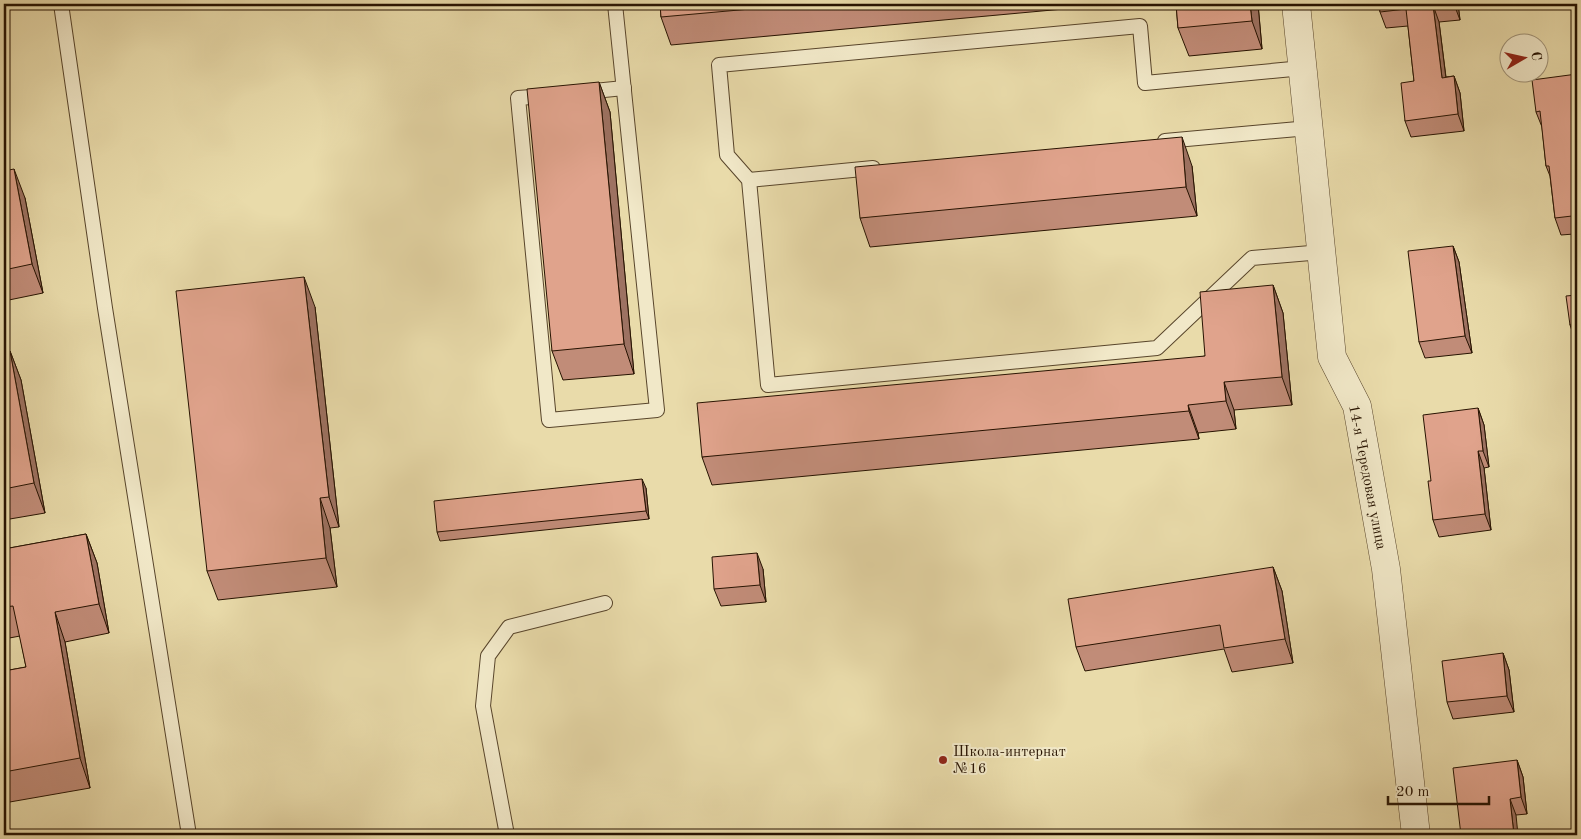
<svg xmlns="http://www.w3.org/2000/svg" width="1581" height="839" viewBox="0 0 1581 839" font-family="'Old Standard TT',serif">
<rect width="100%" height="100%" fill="#e9dbaa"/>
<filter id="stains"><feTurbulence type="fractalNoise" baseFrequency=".004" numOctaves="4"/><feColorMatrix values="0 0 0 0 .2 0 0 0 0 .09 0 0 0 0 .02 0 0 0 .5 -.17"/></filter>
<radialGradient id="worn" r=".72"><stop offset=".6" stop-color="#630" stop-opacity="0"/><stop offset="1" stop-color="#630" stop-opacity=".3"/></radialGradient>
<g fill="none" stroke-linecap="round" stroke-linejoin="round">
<!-- lane casing -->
<g stroke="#58452b" stroke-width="16">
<g id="lane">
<path d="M 61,4 L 105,308 L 189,835"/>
<path d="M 1303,68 L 1145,83 L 1140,26 L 719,65 L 727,155 L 749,180 L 768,385 L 1157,348 L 1252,258 L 1322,252"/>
<path d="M 584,92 L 624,88"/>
<path d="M 545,96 L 518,98 L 549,420 L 657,410 L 615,4"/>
<path d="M 1165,141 L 1309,128"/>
<path d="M 749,180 L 873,168"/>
<path d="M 507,835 L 483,706 L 488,656 L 509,627 L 605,603"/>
</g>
</g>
<!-- street casing -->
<g stroke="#58452b" stroke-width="29">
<path id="street" d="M 1296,4 L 1332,357 L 1357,406 L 1386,569 L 1416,835"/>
</g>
<!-- lane -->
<use href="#lane" stroke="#f1e8c8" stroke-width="14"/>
<!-- street -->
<use href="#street" stroke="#f1e8c8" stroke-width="28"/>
</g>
<!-- wall -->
<g fill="#c18c78" stroke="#271301">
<path d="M 660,4 L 1118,4 L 671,45 L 661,17 Z"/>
<path d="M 1176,4 L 1258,4 L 1262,49 L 1189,56 L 1178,28 Z"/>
<path d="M 1379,4 L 1458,4 L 1460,20 L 1439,22 L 1446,77 L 1454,76 L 1460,93 L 1464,131 L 1411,137 L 1405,121 L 1414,81 L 1408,26 L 1386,28 L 1380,12 Z"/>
<path d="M 1548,4 L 1569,4 L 1549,6 Z"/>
<path d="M 1577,74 L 1574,234 L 1561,235 L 1555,218 L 1550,176 L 1546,166 L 1542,127 L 1536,112 Z"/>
<path d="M 599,82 L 610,112 L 634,374 L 563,380 L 552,351 Z"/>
<path d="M 1192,166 L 1197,216 L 870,247 L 860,218 Z"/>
<path d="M 4,171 L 25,198 L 43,293 L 4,301 Z"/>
<path d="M 1453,246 L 1459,262 L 1472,353 L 1425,358 L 1419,342 Z"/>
<path d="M 1273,285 L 1283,313 L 1292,405 L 1234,410 L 1236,429 L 1198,433 L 1199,439 L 712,485 L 702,457 L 1205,356 Z"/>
<path d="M 1577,295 L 1577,341 L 1576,342 L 1570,325 Z"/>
<path d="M 315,307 L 339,527 L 330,528 L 337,587 L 218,600 L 207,571 Z"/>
<path d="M 10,351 L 21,380 L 45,513 L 4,520 L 4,352 Z"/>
<path d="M 1478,408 L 1484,425 L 1489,467 L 1484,468 L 1491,530 L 1439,537 L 1433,520 L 1431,481 Z"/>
<path d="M 646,488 L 649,519 L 440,541 L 437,532 Z"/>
<path d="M 86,534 L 97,563 L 109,633 L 65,642 L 90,788 L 4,803 L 4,671 L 26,667 L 20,636 L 4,639 L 4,549 Z"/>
<path d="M 1273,567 L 1282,591 L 1293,663 L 1232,672 L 1224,649 L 1085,671 L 1076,647 Z"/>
<path d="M 763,569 L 766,602 L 721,606 L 714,589 Z"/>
<path d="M 1503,653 L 1509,670 L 1514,712 L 1453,719 L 1447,702 Z"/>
<path d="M 1517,760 L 1523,777 L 1527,814 L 1516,815 L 1461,835 Z"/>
</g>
<!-- shaded-wall -->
<g fill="#9d7262" stroke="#271301">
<path d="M 1250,4 L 1258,4 L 1262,49 L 1252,21 Z"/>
<path d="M 1454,4 L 1458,4 L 1460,20 Z"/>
<path d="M 1433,5 L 1439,22 L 1448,95 L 1442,78 Z"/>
<path d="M 1454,76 L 1460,93 L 1464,131 L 1458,114 Z"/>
<path d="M 599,82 L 610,112 L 634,374 L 624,344 Z"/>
<path d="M 1182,137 L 1192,166 L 1197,216 L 1186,187 Z"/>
<path d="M 14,169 L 25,198 L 43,293 L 32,264 Z"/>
<path d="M 1453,246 L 1459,262 L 1472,353 L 1465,336 Z"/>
<path d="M 304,277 L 315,307 L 339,527 L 329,497 Z"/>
<path d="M 1273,285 L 1283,313 L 1292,405 L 1282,377 Z"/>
<path d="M 10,351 L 21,380 L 45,513 L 34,483 Z"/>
<path d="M 1224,382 L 1234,410 L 1236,429 L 1226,401 Z"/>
<path d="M 1188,405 L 1198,433 L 1199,439 L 1189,411 Z"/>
<path d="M 1478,408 L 1484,425 L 1489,467 L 1483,451 Z"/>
<path d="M 1478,451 L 1484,468 L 1491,530 L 1485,514 Z"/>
<path d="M 642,479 L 646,488 L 649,519 L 646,511 Z"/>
<path d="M 320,498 L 330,528 L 337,587 L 326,558 Z"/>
<path d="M 86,534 L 97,563 L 109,633 L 99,604 Z"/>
<path d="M 757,553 L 763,569 L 766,602 L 760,585 Z"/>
<path d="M 1273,567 L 1282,591 L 1293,663 L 1285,639 Z"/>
<path d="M 55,612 L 65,642 L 90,788 L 80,758 Z"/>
<path d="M 1503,653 L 1509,670 L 1514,712 L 1507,696 Z"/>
<path d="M 1517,760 L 1523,777 L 1527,814 L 1521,797 Z"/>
<path d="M 1510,799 L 1516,815 L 1518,835 L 1514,835 Z"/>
</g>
<!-- building -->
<g fill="#e0a38c" stroke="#271301">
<path d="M 660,4 L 806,4 L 661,17 Z"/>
<path d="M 1176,4 L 1250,4 L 1252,21 L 1178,28 Z"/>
<path d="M 1379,4 L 1448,4 L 1433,5 L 1442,78 L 1454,76 L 1458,114 L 1405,121 L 1401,83 L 1414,81 L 1406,9 L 1380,12 Z"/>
<path d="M 1577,74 L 1577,257 L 1572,216 L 1555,218 L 1549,166 L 1546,166 L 1540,111 L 1536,112 L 1532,80 Z"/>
<path d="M 599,82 L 624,344 L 552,351 L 527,89 Z"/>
<path d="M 1182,137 L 1186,187 L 860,218 L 855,167 Z"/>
<path d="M 14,169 L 32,264 L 4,270 L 4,171 Z"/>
<path d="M 1453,246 L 1465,336 L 1419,342 L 1408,251 Z"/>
<path d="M 304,277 L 329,497 L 320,498 L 326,558 L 207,571 L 176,291 Z"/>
<path d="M 1273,285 L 1282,377 L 1224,382 L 1226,401 L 1188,405 L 1189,411 L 702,457 L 697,403 L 1205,356 L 1200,292 Z"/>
<path d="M 1577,295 L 1577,324 L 1570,325 L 1566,296 Z"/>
<path d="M 10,351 L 34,483 L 4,489 L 4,352 Z"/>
<path d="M 1478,408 L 1483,451 L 1478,451 L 1485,514 L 1433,520 L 1428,481 L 1431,481 L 1423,415 Z"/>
<path d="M 642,479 L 646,511 L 437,532 L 434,501 Z"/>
<path d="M 86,534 L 99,604 L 55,612 L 80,758 L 4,772 L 4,671 L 26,667 L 13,606 L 4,607 L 4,549 Z"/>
<path d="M 757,553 L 760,585 L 714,589 L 712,557 Z"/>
<path d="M 1273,567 L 1285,639 L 1224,648 L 1220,625 L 1076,647 L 1068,599 Z"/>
<path d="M 1503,653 L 1507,696 L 1447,702 L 1442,661 Z"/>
<path d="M 1517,760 L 1521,797 L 1510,799 L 1514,835 L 1461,835 L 1453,768 Z"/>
</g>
<!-- markers -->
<circle fill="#8f2418" stroke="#f1e8c8" stroke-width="2" cx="943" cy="760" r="5"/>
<g text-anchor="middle" stroke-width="4" stroke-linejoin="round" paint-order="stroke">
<!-- street labels -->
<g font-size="15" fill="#271301" stroke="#f1e8c8">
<text transform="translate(1368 477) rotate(79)" y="5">14-я Чередовая улица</text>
</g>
<!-- poi labels -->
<g font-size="15" fill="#271301" stroke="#f1e8c8" text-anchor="start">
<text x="953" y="756">Школа-интернат<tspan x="953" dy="17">№16</tspan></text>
</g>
</g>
<!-- margin -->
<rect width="1581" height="839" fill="none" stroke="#e9dbaa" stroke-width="20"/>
<rect x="5" y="5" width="1571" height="829" fill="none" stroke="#271301" stroke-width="2.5"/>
<rect x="10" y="10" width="1561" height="819" fill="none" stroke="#271301"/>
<!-- north arrow -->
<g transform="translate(1524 58) rotate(81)"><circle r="24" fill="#f1e8c8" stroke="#a09378"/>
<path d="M0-4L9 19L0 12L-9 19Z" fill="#8f2418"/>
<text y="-8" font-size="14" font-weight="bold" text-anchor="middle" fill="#271301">С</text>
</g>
<!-- scale -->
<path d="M1388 796v8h101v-8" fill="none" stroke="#271301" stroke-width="2.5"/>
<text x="1396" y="796" font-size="15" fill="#271301" stroke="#f1e8c8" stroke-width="4" paint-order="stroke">20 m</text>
<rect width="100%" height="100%" filter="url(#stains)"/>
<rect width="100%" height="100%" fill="url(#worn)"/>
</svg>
